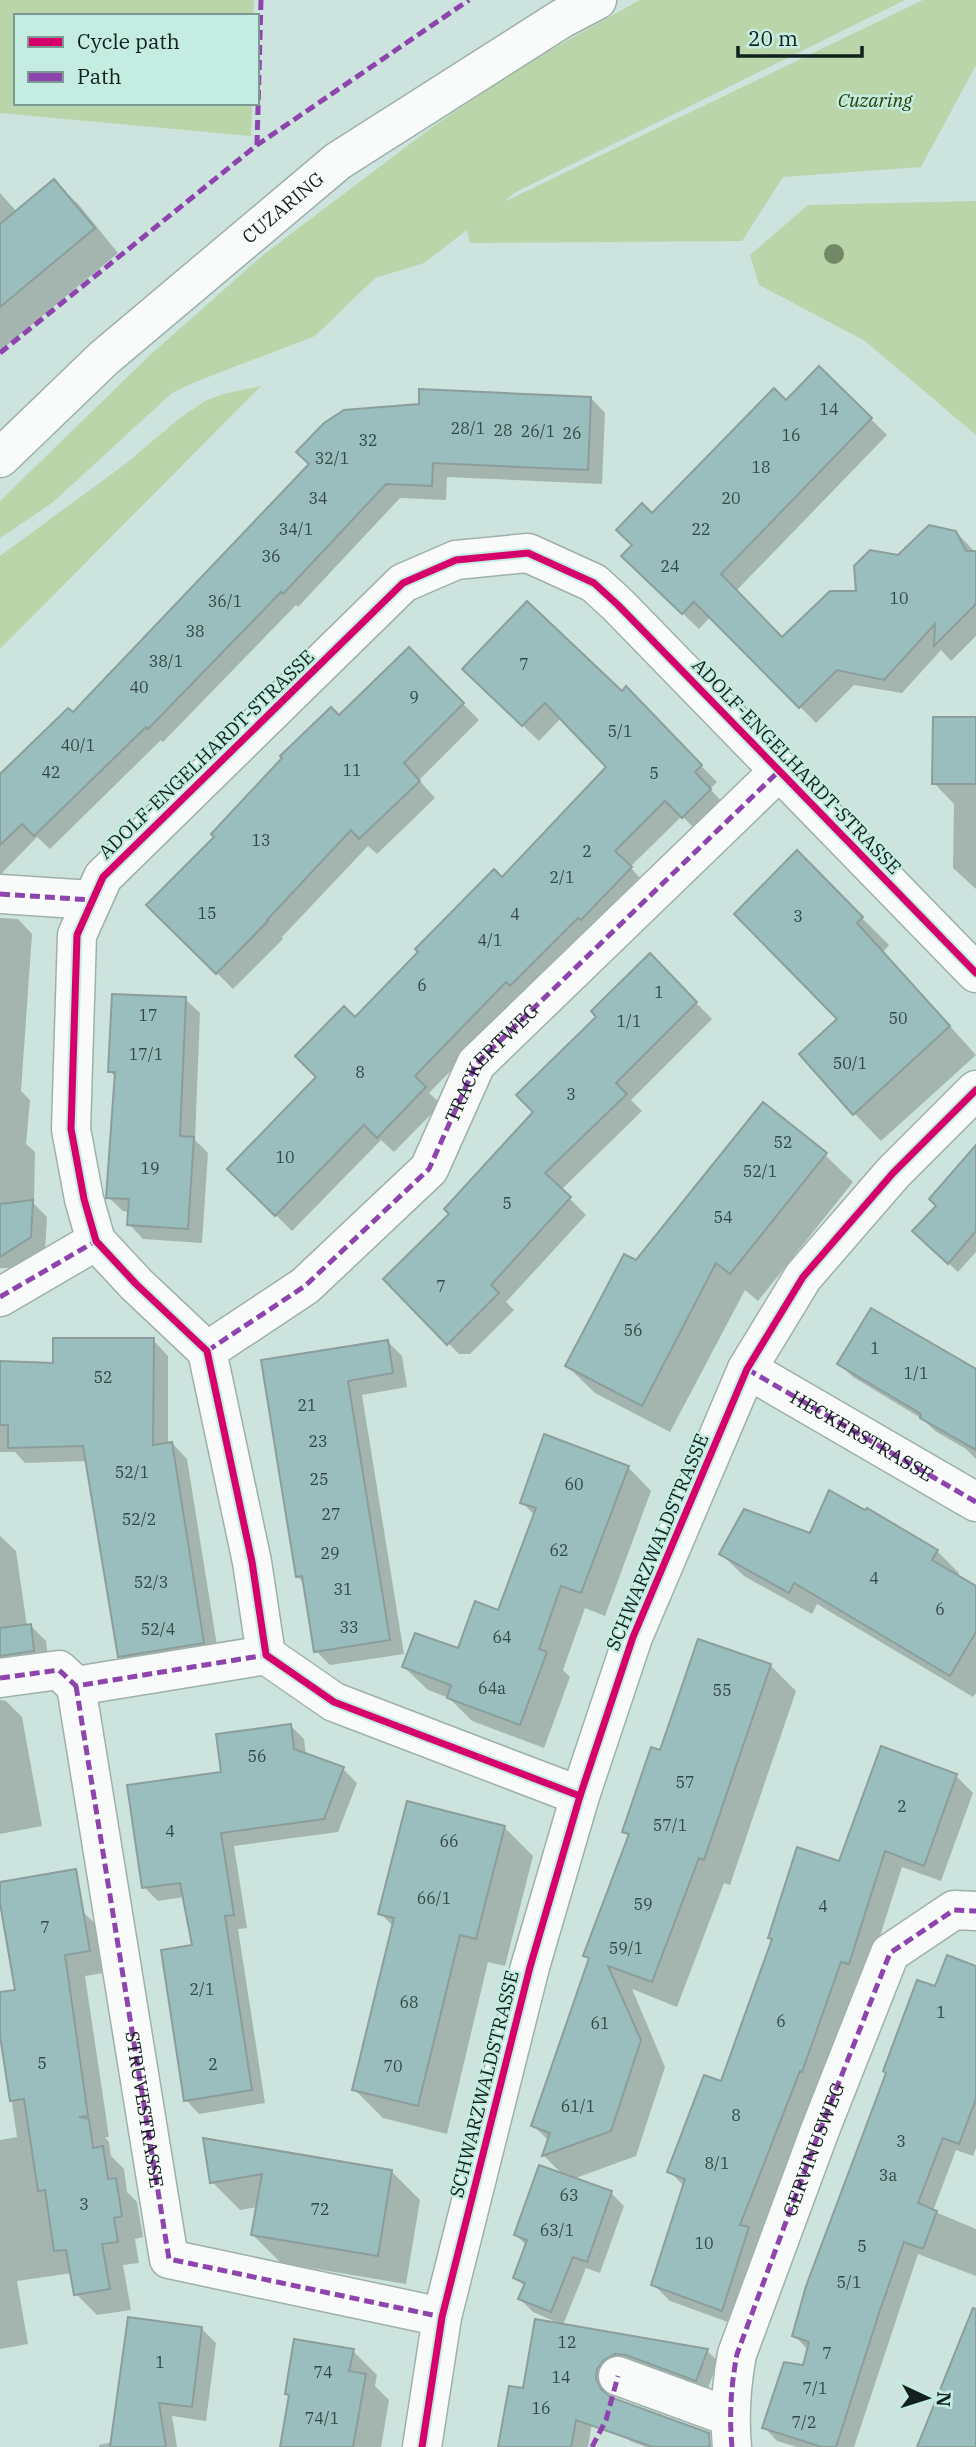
<svg xmlns="http://www.w3.org/2000/svg" width="976" height="2447" viewBox="0 0 976 2447" font-family="'IBM Plex Serif',serif">
<rect width="100%" height="100%" fill="#cde3dd"/>
<!-- green -->
<g fill="#b9d5a9">
<path d="M 0,0 L 254,0 L 253,16 L 16,16 L 16,103 L 252,103 L 251,136 L 0,113 Z"/>
<path d="M 640,0 L 905,0 L 514,193 L 504,202 L 923,0 L 976,0 L 976,65 L 921,167 L 783,177 L 742,241 L 470,243 L 467,230 L 424,263 L 375,278 L 315,336 L 195,382 L 172,393 L 52,503 L 0,538 L 0,501 L 149,356 L 263,255 L 435,125 L 527,63 Z"/>
<path d="M 976,201 L 976,435 L 865,341 L 759,285 L 750,255 L 808,205 Z"/>
<path d="M 261,386 L 0,649 L 0,556 L 124,465 L 180,418 L 205,401 L 223,394 Z"/>
</g>
<!-- shadow -->
<g fill="#0003">
<path d="M 54,181 L 79,205 L 118,253 L 0,351 L 0,193 L 17,212 Z"/>
<path d="M 819,368 L 887,435 L 736,591 L 782,639 L 858,593 L 899,556 L 956,532 L 976,553 L 976,636 L 951,661 L 941,650 L 902,693 L 854,685 L 816,723 L 711,616 L 699,629 L 639,572 L 634,546 L 652,515 L 786,402 Z"/>
<path d="M 591,398 L 605,413 L 602,484 L 447,477 L 446,500 L 400,498 L 298,607 L 296,605 L 163,742 L 161,740 L 50,849 L 37,837 L 0,875 L 0,776 L 73,715 L 311,465 Z"/>
<path d="M 409,649 L 479,720 L 419,780 L 435,798 L 377,854 L 368,846 L 282,937 L 283,939 L 233,989 L 149,905 L 216,837 L 284,758 L 340,717 Z"/>
<path d="M 480,685 L 622,693 L 642,705 L 717,782 L 710,789 L 726,806 L 699,833 L 682,816 L 630,867 L 646,884 L 523,997 L 429,1093 L 441,1104 L 394,1152 L 381,1140 L 292,1231 L 229,1169 L 318,1077 L 355,1019 L 502,879 L 609,767 L 561,718 L 539,741 Z"/>
<path d="M 976,719 L 976,889 L 953,868 L 954,804 L 934,783 Z"/>
<path d="M 797,853 L 889,945 L 883,952 L 976,1055 L 881,1141 L 854,1113 L 840,1019 Z"/>
<path d="M 0,918 L 18,919 L 32,934 L 21,1091 L 30,1100 L 26,1144 L 35,1152 L 34,1204 L 47,1217 L 45,1251 L 19,1268 L 0,1268 Z"/>
<path d="M 650,956 L 712,1019 L 631,1100 L 642,1111 L 561,1190 L 586,1215 L 506,1302 L 514,1310 L 470,1354 L 459,1354 L 385,1279 L 451,1214 L 535,1112 L 599,1017 Z"/>
<path d="M 185,999 L 200,1013 L 195,1140 L 208,1153 L 202,1243 L 143,1239 L 129,1224 L 129,1212 L 123,1211 L 108,1197 L 116,1078 L 110,1071 Z"/>
<path d="M 976,1144 L 976,1252 L 958,1272 L 924,1241 L 938,1206 L 931,1199 Z"/>
<path d="M 825,1155 L 853,1182 L 758,1301 L 745,1290 L 670,1432 L 595,1393 L 567,1366 L 637,1262 Z"/>
<path d="M 153,1340 L 168,1356 L 168,1444 L 172,1443 L 187,1459 L 219,1658 L 136,1672 L 120,1656 L 87,1461 L 25,1463 L 15,1452 L 0,1452 L 0,1363 L 55,1364 Z"/>
<path d="M 388,1342 L 402,1356 L 407,1387 L 362,1395 L 404,1654 L 330,1665 L 316,1651 L 305,1584 L 297,1576 L 263,1362 Z"/>
<path d="M 839,1364 L 976,1370 L 976,1459 L 966,1449 L 935,1431 L 924,1420 L 853,1377 Z"/>
<path d="M 628,1467 L 651,1491 L 605,1616 L 585,1608 L 563,1670 L 570,1677 L 544,1748 L 472,1721 L 449,1698 L 428,1690 L 404,1667 L 459,1650 L 499,1612 L 535,1516 L 522,1502 Z"/>
<path d="M 0,1536 L 16,1551 L 27,1626 L 30,1625 L 46,1641 L 49,1666 L 0,1675 Z"/>
<path d="M 811,1536 L 937,1551 L 959,1573 L 957,1577 L 976,1588 L 976,1693 L 973,1697 L 817,1604 L 812,1614 L 744,1576 L 721,1554 Z"/>
<path d="M 770,1665 L 796,1691 L 730,1885 L 724,1883 L 677,2007 L 632,1989 L 665,2067 L 636,2156 L 573,2179 L 611,2193 L 624,2206 L 600,2273 L 586,2268 L 563,2325 L 533,2312 L 520,2299 L 525,2287 L 515,2277 L 527,2246 L 516,2235 L 564,2176 L 544,2156 L 549,2141 L 533,2125 L 630,1837 L 624,1831 L 661,1752 Z"/>
<path d="M 0,1700 L 6,1701 L 22,1717 L 42,1826 L 0,1834 Z"/>
<path d="M 290,1725 L 304,1739 L 306,1755 L 343,1769 L 357,1783 L 338,1832 L 234,1846 L 247,1928 L 238,1929 L 265,2103 L 199,2114 L 186,2100 L 194,1946 L 184,1897 L 158,1901 L 144,1887 L 223,1773 Z"/>
<path d="M 956,1776 L 973,1793 L 941,1881 L 902,1867 L 866,1980 L 858,1978 L 819,2087 L 817,2087 L 758,2239 L 765,2246 L 739,2326 L 670,2301 L 653,2284 L 684,2186 L 669,2171 L 722,2083 L 773,1941 L 770,1937 L 840,1863 Z"/>
<path d="M 504,1827 L 533,1856 L 505,1966 L 488,1962 L 447,2134 L 383,2118 L 354,2089 L 394,1927 L 380,1913 Z"/>
<path d="M 82,1911 L 104,1932 L 110,1972 L 85,1976 L 109,2137 L 105,2137 L 109,2142 L 111,2156 L 124,2169 L 127,2192 L 137,2202 L 143,2237 L 135,2239 L 139,2263 L 123,2265 L 131,2310 L 97,2315 L 76,2294 L 72,2273 L 17,2281 L 28,2344 L 0,2349 L 0,2140 L 17,2137 L 0,2024 L 0,1994 L 17,1992 Z"/>
<path d="M 976,1968 L 976,2148 L 973,2156 L 956,2150 L 933,2211 L 976,2229 L 976,2276 L 918,2254 L 854,2447 L 797,2447 L 777,2441 L 764,2427 L 804,2367 L 807,2349 L 794,2335 L 936,1989 Z"/>
<path d="M 205,2140 L 391,2171 L 420,2200 L 406,2284 L 281,2263 L 253,2235 L 258,2207 L 240,2210 L 212,2182 Z"/>
<path d="M 201,2328 L 216,2343 L 206,2421 L 172,2416 L 177,2447 L 99,2447 L 99,2445 L 113,2442 Z"/>
<path d="M 605,2333 L 707,2351 L 718,2361 L 707,2391 L 619,2367 L 609,2357 Z"/>
<path d="M 605,2345 L 588,2447 L 500,2447 L 524,2390 Z"/>
<path d="M 353,2351 L 377,2375 L 375,2386 L 389,2400 L 381,2447 L 281,2447 L 291,2398 L 286,2394 Z"/>
<path d="M 622,2434 L 704,2447 L 646,2447 L 630,2441 Z"/>
</g>
<!-- building -->
<g fill="#99bebd" stroke="#8c9e9c" stroke-width="2">
<path d="M 54,179 L 95,228 L 0,307 L 0,224 Z"/>
<path d="M 819,366 L 872,418 L 721,574 L 782,637 L 830,591 L 856,591 L 854,566 L 870,550 L 898,555 L 929,525 L 956,531 L 966,551 L 976,551 L 976,604 L 934,646 L 935,624 L 884,680 L 837,670 L 799,708 L 694,602 L 682,614 L 621,556 L 632,545 L 616,530 L 642,503 L 652,513 L 774,388 L 786,400 Z"/>
<path d="M 419,389 L 591,397 L 588,470 L 433,463 L 432,486 L 386,484 L 283,594 L 281,592 L 148,729 L 146,727 L 34,836 L 22,824 L 0,845 L 0,774 L 68,708 L 73,712 L 309,464 L 296,452 L 324,423 L 344,410 L 419,404 Z"/>
<path d="M 527,601 L 622,691 L 626,686 L 702,765 L 695,772 L 711,789 L 682,818 L 665,801 L 615,851 L 632,867 L 581,920 L 578,918 L 510,986 L 506,982 L 415,1076 L 426,1087 L 377,1138 L 364,1125 L 275,1216 L 227,1169 L 316,1077 L 295,1056 L 344,1006 L 355,1017 L 418,952 L 415,949 L 494,869 L 502,877 L 606,767 L 545,703 L 522,726 L 462,669 Z"/>
<path d="M 409,647 L 464,703 L 404,763 L 420,781 L 359,839 L 351,830 L 267,920 L 268,921 L 216,974 L 146,905 L 214,837 L 211,834 L 282,758 L 280,756 L 331,707 L 339,715 Z"/>
<path d="M 933,717 L 976,717 L 976,784 L 932,784 Z"/>
<path d="M 797,850 L 863,917 L 857,923 L 950,1026 L 853,1115 L 799,1054 L 837,1019 L 734,914 Z"/>
<path d="M 650,953 L 697,1002 L 616,1083 L 627,1094 L 545,1173 L 571,1197 L 491,1285 L 499,1293 L 447,1345 L 383,1279 L 449,1214 L 444,1209 L 533,1112 L 516,1095 L 596,1017 L 591,1011 Z"/>
<path d="M 112,994 L 186,997 L 180,1136 L 194,1137 L 188,1229 L 127,1225 L 129,1199 L 106,1198 L 115,1072 L 108,1072 Z"/>
<path d="M 763,1102 L 827,1153 L 730,1274 L 716,1263 L 642,1406 L 565,1366 L 624,1254 L 636,1260 Z"/>
<path d="M 976,1145 L 976,1231 L 948,1264 L 912,1231 L 936,1206 L 929,1199 Z"/>
<path d="M 33,1200 L 31,1237 L 0,1257 L 0,1204 Z"/>
<path d="M 871,1308 L 976,1369 L 976,1450 L 920,1418 L 921,1414 L 837,1364 Z"/>
<path d="M 53,1338 L 154,1338 L 153,1445 L 172,1442 L 204,1643 L 118,1657 L 83,1446 L 8,1448 L 8,1425 L 0,1425 L 0,1361 L 53,1363 Z"/>
<path d="M 388,1340 L 393,1373 L 348,1381 L 390,1640 L 314,1652 L 302,1576 L 296,1577 L 261,1360 Z"/>
<path d="M 544,1434 L 629,1466 L 581,1593 L 561,1586 L 539,1649 L 547,1652 L 520,1725 L 447,1698 L 451,1685 L 402,1667 L 415,1633 L 458,1648 L 475,1601 L 498,1610 L 536,1508 L 520,1503 Z"/>
<path d="M 829,1490 L 865,1510 L 867,1508 L 938,1550 L 932,1560 L 976,1586 L 976,1632 L 950,1676 L 794,1583 L 789,1593 L 719,1554 L 744,1509 L 810,1533 Z"/>
<path d="M 31,1624 L 34,1651 L 0,1656 L 0,1628 Z"/>
<path d="M 698,1639 L 771,1664 L 704,1860 L 699,1858 L 652,1982 L 608,1966 L 641,2040 L 611,2131 L 542,2156 L 550,2133 L 531,2126 L 589,1958 L 583,1956 L 629,1834 L 622,1832 L 651,1747 L 660,1750 Z"/>
<path d="M 291,1724 L 294,1749 L 344,1767 L 324,1819 L 221,1833 L 234,1915 L 225,1916 L 252,2090 L 184,2101 L 161,1950 L 192,1945 L 180,1883 L 142,1888 L 127,1785 L 221,1772 L 216,1734 Z"/>
<path d="M 881,1746 L 957,1774 L 924,1866 L 885,1851 L 849,1964 L 841,1962 L 802,2072 L 800,2071 L 740,2225 L 749,2227 L 722,2311 L 651,2285 L 685,2179 L 667,2172 L 704,2075 L 721,2081 L 772,1939 L 768,1938 L 797,1847 L 839,1861 Z"/>
<path d="M 407,1801 L 505,1826 L 476,1939 L 460,1935 L 418,2106 L 352,2090 L 394,1918 L 378,1914 Z"/>
<path d="M 76,1869 L 90,1951 L 65,1955 L 88,2116 L 79,2117 L 89,2119 L 93,2148 L 103,2146 L 108,2179 L 116,2178 L 122,2216 L 114,2218 L 118,2242 L 102,2244 L 110,2289 L 74,2295 L 66,2250 L 54,2251 L 45,2190 L 38,2191 L 24,2099 L 10,2101 L 0,2036 L 0,1992 L 15,1990 L 0,1903 L 0,1882 Z"/>
<path d="M 947,1955 L 976,1966 L 976,2099 L 959,2144 L 943,2138 L 918,2203 L 937,2211 L 923,2249 L 904,2242 L 879,2313 L 836,2447 L 822,2447 L 762,2428 L 784,2362 L 803,2365 L 809,2342 L 792,2336 L 806,2286 L 886,2073 L 883,2071 L 917,1980 L 935,1986 Z"/>
<path d="M 203,2138 L 392,2170 L 378,2256 L 251,2235 L 262,2174 L 210,2183 Z"/>
<path d="M 539,2165 L 612,2191 L 587,2262 L 573,2257 L 551,2312 L 518,2299 L 525,2283 L 513,2278 L 527,2240 L 514,2235 Z"/>
<path d="M 973,2308 L 976,2309 L 976,2447 L 917,2447 Z"/>
<path d="M 128,2317 L 202,2327 L 192,2407 L 159,2403 L 166,2447 L 110,2447 Z"/>
<path d="M 535,2319 L 708,2349 L 696,2381 L 626,2355 L 615,2354 L 604,2360 L 597,2369 L 596,2379 L 601,2389 L 610,2397 L 709,2433 L 710,2447 L 653,2447 L 576,2420 L 571,2447 L 498,2447 L 509,2386 L 523,2388 Z"/>
<path d="M 294,2339 L 354,2349 L 349,2371 L 366,2374 L 353,2447 L 280,2447 L 289,2395 L 285,2394 Z"/>
</g>
<g fill="none" stroke-linecap="round" stroke-linejoin="round">
<!-- minor casing -->
<g stroke="#9fb0ac" stroke-width="41">
<g id="minor">
<path d="M 0,894 L 92,900"/>
<path d="M 0,1297 L 96,1241"/>
<path d="M 207,1351 L 305,1286 L 429,1169 L 476,1064 L 780,770"/>
<path d="M 747,1369 L 976,1502"/>
<path d="M 0,1678 L 59,1670 L 76,1686 L 266,1655"/>
<path d="M 76,1686 L 169,2259 L 442,2317"/>
<path d="M 580,1796 L 334,1702 L 266,1655 L 252,1562 L 207,1351 L 136,1284 L 96,1241 L 84,1199 L 71,1129 L 77,935 L 103,877 L 403,583 L 456,560 L 528,553 L 594,583 L 618,605 L 976,973"/>
<path d="M 618,2376 L 730,2417"/>
<path d="M 422,2447 L 442,2317 L 530,1967 L 580,1796 L 633,1637 L 747,1369 L 803,1277 L 893,1173 L 976,1090"/>
<path id="s1" d="M 732,2447 C 729,2415 731,2386 737,2354 L 820,2130 L 890,1953 L 954,1910 L 976,1911"/>
</g>
</g>
<!-- major casing -->
<g stroke="#9fb0ac" stroke-width="41">
<g id="major">
<path id="s2" d="M 0,458 L 104,358 L 338,161 L 561,19 L 597,0"/>
</g>
</g>
<!-- minor -->
<use href="#minor" stroke="#f8fbfa" stroke-width="38"/>
<!-- major -->
<use href="#major" stroke="#f8fbfa" stroke-width="38"/>
<!-- quiet -->
<g stroke="#8e44ad" stroke-width="5" stroke-dasharray="10 5" stroke-linecap="butt">
<path d="M 257,145 L 261,0"/>
<path d="M 0,353 L 257,145 L 469,0"/>
<path d="M 0,894 L 92,900"/>
<path d="M 0,1297 L 96,1241"/>
<path id="s3" d="M 207,1351 L 305,1286 L 429,1169 L 476,1064 L 780,770"/>
<path id="s4" d="M 747,1369 L 976,1502"/>
<path d="M 0,1678 L 59,1670 L 76,1686 L 266,1655"/>
<path id="s5" d="M 76,1686 L 169,2259 L 442,2317"/>
<path d="M 592,2447 L 606,2420 L 618,2376"/>
<path d="M 732,2447 C 729,2415 731,2386 737,2354 L 820,2130 L 890,1953 L 954,1910 L 976,1911"/>
</g>
<!-- cycleway casing -->
<g stroke="#c4ece1" stroke-width="11">
<g id="cycleway">
<path d="M 580,1796 L 334,1702 L 266,1655 L 252,1562 L 207,1351 L 136,1284 L 96,1241 L 84,1199 L 71,1129 L 77,935 L 103,877 L 403,583 L 456,560 L 528,553 L 594,583 L 618,605 L 976,973"/>
<path d="M 422,2447 L 442,2317 L 530,1967 L 580,1796 L 633,1637 L 747,1369 L 803,1277 L 893,1173 L 976,1090"/>
</g>
</g>
<!-- cycleway -->
<use href="#cycleway" stroke="#d6006c" stroke-width="7"/>
</g>
<!-- trees -->
<circle fill="#738965" cx="834" cy="254" r="10"/>
<g text-anchor="middle" stroke-width="5" stroke-linejoin="round" paint-order="stroke">
<!-- number labels -->
<g font-size="16" fill="#334844">
<text x="829" y="415">14</text>
<text x="468" y="434">28/1</text>
<text x="503" y="436">28</text>
<text x="538" y="437">26/1</text>
<text x="572" y="439">26</text>
<text x="791" y="441">16</text>
<text x="368" y="446">32</text>
<text x="332" y="464">32/1</text>
<text x="761" y="473">18</text>
<text x="318" y="504">34</text>
<text x="731" y="504">20</text>
<text x="296" y="535">34/1</text>
<text x="701" y="535">22</text>
<text x="271" y="562">36</text>
<text x="670" y="572">24</text>
<text x="899" y="604">10</text>
<text x="225" y="607">36/1</text>
<text x="195" y="637">38</text>
<text x="166" y="667">38/1</text>
<text x="524" y="670">7</text>
<text x="139" y="693">40</text>
<text x="414" y="703">9</text>
<text x="620" y="737">5/1</text>
<text x="78" y="751">40/1</text>
<text x="352" y="776">11</text>
<text x="51" y="778">42</text>
<text x="654" y="779">5</text>
<text x="261" y="846">13</text>
<text x="587" y="857">2</text>
<text x="562" y="883">2/1</text>
<text x="207" y="919">15</text>
<text x="515" y="920">4</text>
<text x="798" y="922">3</text>
<text x="490" y="946">4/1</text>
<text x="422" y="991">6</text>
<text x="659" y="998">1</text>
<text x="148" y="1021">17</text>
<text x="898" y="1024">50</text>
<text x="629" y="1027">1/1</text>
<text x="146" y="1060">17/1</text>
<text x="850" y="1069">50/1</text>
<text x="360" y="1078">8</text>
<text x="571" y="1100">3</text>
<text x="783" y="1148">52</text>
<text x="285" y="1163">10</text>
<text x="150" y="1174">19</text>
<text x="760" y="1177">52/1</text>
<text x="507" y="1209">5</text>
<text x="723" y="1223">54</text>
<text x="441" y="1292">7</text>
<text x="633" y="1336">56</text>
<text x="875" y="1354">1</text>
<text x="916" y="1379">1/1</text>
<text x="103" y="1383">52</text>
<text x="307" y="1411">21</text>
<text x="318" y="1447">23</text>
<text x="132" y="1478">52/1</text>
<text x="319" y="1485">25</text>
<text x="574" y="1490">60</text>
<text x="331" y="1520">27</text>
<text x="139" y="1525">52/2</text>
<text x="559" y="1556">62</text>
<text x="330" y="1559">29</text>
<text x="874" y="1584">4</text>
<text x="151" y="1588">52/3</text>
<text x="343" y="1595">31</text>
<text x="940" y="1615">6</text>
<text x="349" y="1633">33</text>
<text x="158" y="1635">52/4</text>
<text x="502" y="1643">64</text>
<text x="492" y="1694">64a</text>
<text x="722" y="1696">55</text>
<text x="257" y="1762">56</text>
<text x="685" y="1788">57</text>
<text x="902" y="1812">2</text>
<text x="670" y="1831">57/1</text>
<text x="170" y="1837">4</text>
<text x="449" y="1847">66</text>
<text x="434" y="1904">66/1</text>
<text x="643" y="1910">59</text>
<text x="823" y="1912">4</text>
<text x="45" y="1933">7</text>
<text x="626" y="1954">59/1</text>
<text x="202" y="1995">2/1</text>
<text x="409" y="2008">68</text>
<text x="941" y="2018">1</text>
<text x="781" y="2027">6</text>
<text x="600" y="2029">61</text>
<text x="42" y="2069">5</text>
<text x="213" y="2070">2</text>
<text x="393" y="2072">70</text>
<text x="578" y="2112">61/1</text>
<text x="736" y="2121">8</text>
<text x="901" y="2147">3</text>
<text x="717" y="2169">8/1</text>
<text x="888" y="2181">3a</text>
<text x="569" y="2201">63</text>
<text x="84" y="2210">3</text>
<text x="320" y="2215">72</text>
<text x="557" y="2236">63/1</text>
<text x="704" y="2249">10</text>
<text x="862" y="2252">5</text>
<text x="849" y="2288">5/1</text>
<text x="567" y="2348">12</text>
<text x="827" y="2359">7</text>
<text x="160" y="2368">1</text>
<text x="323" y="2378">74</text>
<text x="561" y="2383">14</text>
<text x="815" y="2394">7/1</text>
<text x="541" y="2414">16</text>
<text x="322" y="2424">74/1</text>
<text x="804" y="2428">7/2</text>
</g>
<!-- park labels -->
<g font-size="19" font-style="italic" fill="#293f02" stroke="#c4ece1">
<text x="875" y="107">Cuzaring</text>
</g>
<!-- street labels -->
<g font-size="19" fill="#11201c" stroke="#c4ece1">
<text dy="7" stroke="none"><textPath href="#s2" startOffset="378">CUZARING</textPath></text>
<text transform="translate(206 754) rotate(-44)" y="7">ADOLF-ENGELHARDT-STRASSE</text>
<text transform="translate(797 766) rotate(46)" y="7">ADOLF-ENGELHARDT-STRASSE</text>
<text dy="7" stroke="none"><textPath href="#s3" startOffset="413">TRACKERTWEG</textPath></text>
<text dy="7" stroke="none"><textPath href="#s4" startOffset="133">HECKERSTRASSE</textPath></text>
<text transform="translate(657 1542) rotate(-67)" y="7">SCHWARZWALDSTRASSE</text>
<text transform="translate(484 2084) rotate(-76)" y="7">SCHWARZWALDSTRASSE</text>
<text dy="7" stroke="none"><textPath href="#s5" startOffset="429">STRUVESTRASSE</textPath></text>
<text dy="7" stroke="none"><textPath href="#s1" startOffset="312">GERVINUSWEG</textPath></text>
</g>
</g>
<!-- legend -->
<rect x="14" y="14" width="245" height="91" fill="#c4ece1" stroke="#7c9a92" stroke-width="2"/>
<rect x="28" y="37" width="35" height="10" fill="#d6006c" stroke="#7c9a92" stroke-width="2"/>
<text x="77" y="49" font-size="21" fill="#11201c">Cycle path</text>
<rect x="28" y="72" width="35" height="10" fill="#8e44ad" stroke="#7c9a92" stroke-width="2"/>
<text x="77" y="84" font-size="21" fill="#11201c">Path</text>
<!-- north arrow -->
<g transform="translate(927 2398) rotate(94)" stroke="#c4ece1" stroke-width="5" paint-order="stroke">
<path d="M0-5L12 26L0 18L-12 26Z" fill="#11201c"/>
<text y="-10" font-size="19" font-weight="bold" text-anchor="middle" fill="#11201c">N</text>
</g>
<!-- scale -->
<path d="M738 46v10h124v-10" fill="none" stroke="#11201c" stroke-width="3.5"/>
<text x="748" y="46" font-size="21" fill="#11201c" stroke="#c4ece1" stroke-width="5" paint-order="stroke">20 m</text>
</svg>
